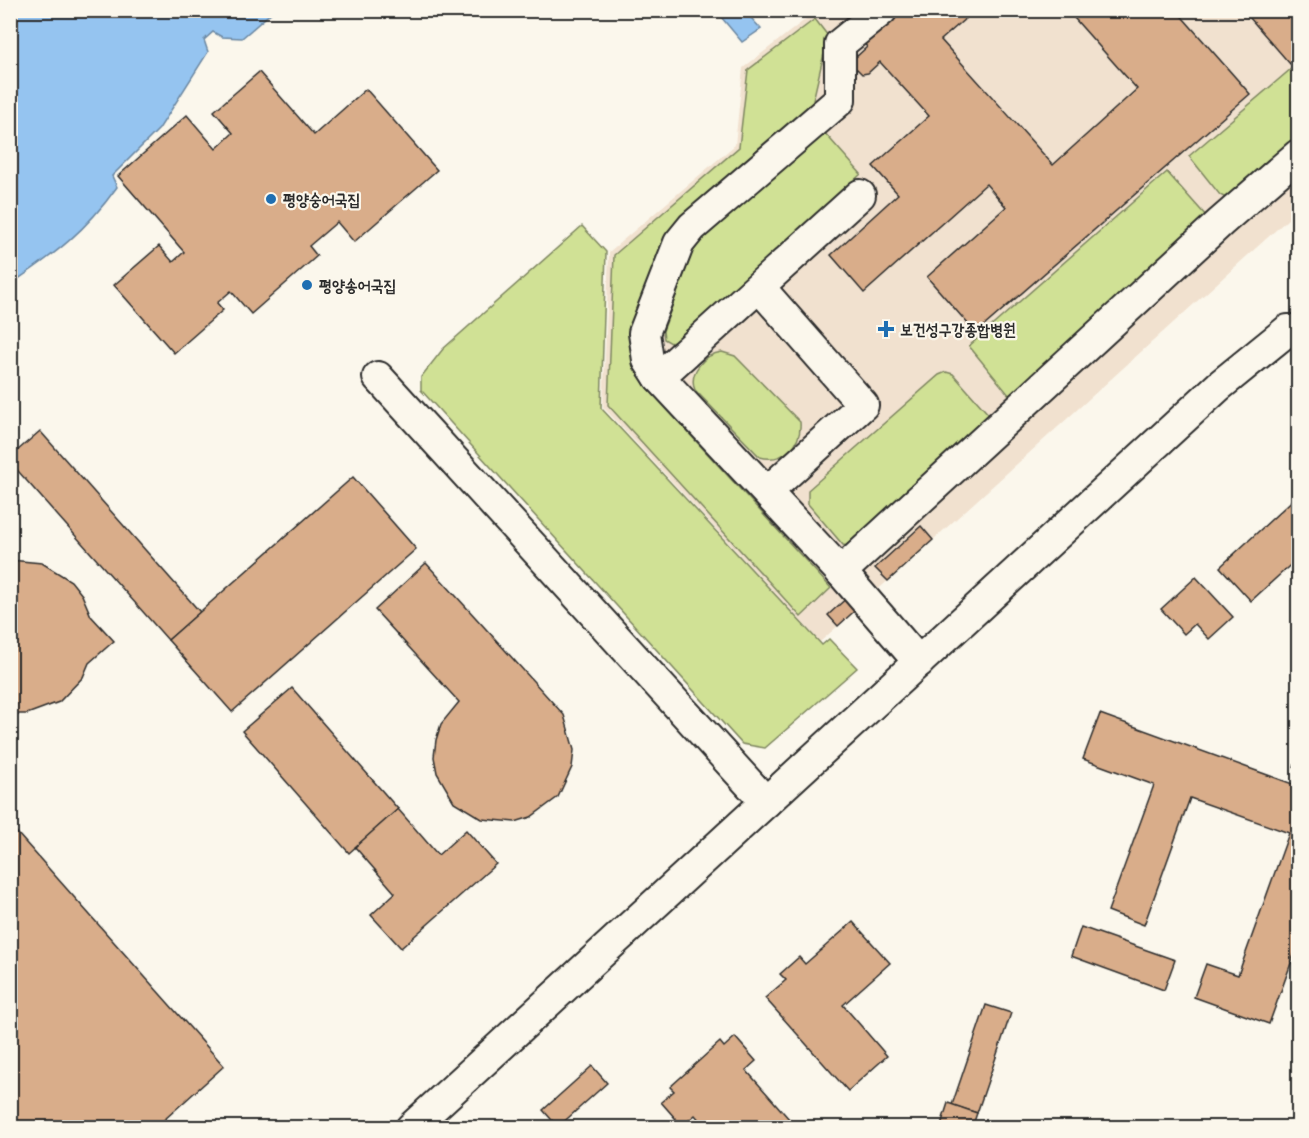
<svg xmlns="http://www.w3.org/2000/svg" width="1309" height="1138" viewBox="0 0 1309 1138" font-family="'Gochi Hand','Poor Story',sans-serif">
<rect width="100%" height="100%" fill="#fbf7ec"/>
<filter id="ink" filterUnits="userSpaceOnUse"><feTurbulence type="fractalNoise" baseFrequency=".0167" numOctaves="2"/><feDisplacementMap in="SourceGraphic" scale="12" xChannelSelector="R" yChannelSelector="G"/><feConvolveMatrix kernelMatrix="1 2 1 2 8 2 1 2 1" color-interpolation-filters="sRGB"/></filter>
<g filter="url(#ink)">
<!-- built -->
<path fill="#f1e1cf" d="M 808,11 L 1298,11 L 1298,210 L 820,642 L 603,407 L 609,252 L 735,145 L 743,68 L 811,15 Z"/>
<!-- green -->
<g fill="#d0e195" stroke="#7e8660" stroke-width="1.5">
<path d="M 815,19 L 828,36 L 809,118 L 671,238 L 650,274 L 634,340 L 633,367 L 649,390 L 831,588 L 801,617 L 608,405 L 614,255 L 739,147 L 748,70 Z"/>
<path d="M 1298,63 L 1298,147 L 1230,200 L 1220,195 L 1189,156 Z"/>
<path d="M 823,131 L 861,174 L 679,340 L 671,343 L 664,339 L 663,331 L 695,244 Z"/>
<path d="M 1167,172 L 1207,217 L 1016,398 L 1009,395 L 969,346 Z"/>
<path d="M 582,226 L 606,252 L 601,408 L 822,645 L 829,639 L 857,668 L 765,748 L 742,744 L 421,390 L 421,377 L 443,349 Z"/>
<path d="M 722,352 L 735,356 L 800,422 C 802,446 782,463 760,457 L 695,390 C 688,373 704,354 722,352 Z"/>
<path d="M 946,372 L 953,374 L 990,416 L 852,547 L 843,545 L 808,504 L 808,490 L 939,375 Z"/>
</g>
<!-- water -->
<g fill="#95c4f0" stroke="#6b87a1" stroke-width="1.5">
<path d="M 11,10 L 273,11 L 242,38 L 222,37 L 213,32 L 204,40 L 208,52 L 159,129 L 112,176 L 117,187 C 85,232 55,254 11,284 Z"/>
<path d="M 716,11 L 745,11 L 761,29 L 742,42 Z"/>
</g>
<!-- building -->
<g fill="#d9ad8a" stroke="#2b2b2b" stroke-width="1.5">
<path d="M 900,10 L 975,10 L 941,40 L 1053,165 L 1137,89 L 1067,10 L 1176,10 L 1250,94 L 976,333 L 927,277 L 1006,207 L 986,184 L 864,293 L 831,255 L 898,194 L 873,166 L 929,116 L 880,62 L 868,73 L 862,74 L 853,65 L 854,59 L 867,47 L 864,43 Z"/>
<path d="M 1243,10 L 1298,10 L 1298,56 L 1290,64 Z"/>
<path d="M 259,72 L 314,135 L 366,89 L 437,170 L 354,242 L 337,222 L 309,246 L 317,256 L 251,314 L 231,291 L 217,303 L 223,310 L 174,353 L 114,285 L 159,246 L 173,262 L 184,252 L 118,176 L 187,115 L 216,149 L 233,133 L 214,111 Z"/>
<path d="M 40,431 L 200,612 L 168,640 L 10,462 L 10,457 Z"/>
<path d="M 353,477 L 416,549 L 232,712 L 168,640 Z"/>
<path d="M 1298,495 L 1298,558 L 1251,601 L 1220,567 Z"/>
<path d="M 921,526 L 933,540 L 888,581 L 875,568 Z"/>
<path d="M 10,560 L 42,563 L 71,581 L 82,595 L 91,616 L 114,641 L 89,663 L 83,677 L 59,702 L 27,714 L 10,714 Z"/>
<path d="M 426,563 L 564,715 L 574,750 L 572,767 L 558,797 L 531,817 L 515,822 L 482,819 L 454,802 L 437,773 L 434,757 L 436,740 L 441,724 L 459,702 L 375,610 Z"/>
<path d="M 1196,577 L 1233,617 L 1209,639 L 1195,624 L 1184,634 L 1161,609 Z"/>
<path d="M 850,595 L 860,606 L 838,626 L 828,615 Z"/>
<path d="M 292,688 L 398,809 L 349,853 L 242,731 Z"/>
<path d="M 1100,714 L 1298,786 L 1298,944 L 1269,1024 L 1194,997 L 1206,964 L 1238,975 L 1289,833 L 1190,798 L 1144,925 L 1108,911 L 1154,785 L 1083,759 Z"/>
<path d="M 1298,754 L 1298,769 L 1294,767 Z"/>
<path d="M 398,809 L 438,855 L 466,830 L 496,864 L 401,948 L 371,915 L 395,893 L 355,847 Z"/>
<path d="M 10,825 L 224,1066 L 155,1128 L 10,1128 Z"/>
<path d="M 853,922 L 890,963 L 843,1005 L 887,1056 L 848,1091 L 765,998 L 786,980 L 780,974 L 799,957 L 805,964 Z"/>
<path d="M 1081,927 L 1175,960 L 1164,990 L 1071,956 Z"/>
<path d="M 986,1005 L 1011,1013 L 977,1113 L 952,1105 Z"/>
<path d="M 735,1037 L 756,1061 L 746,1070 L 797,1128 L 706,1128 L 695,1115 L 682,1126 L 661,1102 L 674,1091 L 670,1087 L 720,1042 L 724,1047 Z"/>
<path d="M 592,1066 L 607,1083 L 558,1127 L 543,1110 Z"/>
<path d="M 948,1103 L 977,1113 L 972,1128 L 940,1128 Z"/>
</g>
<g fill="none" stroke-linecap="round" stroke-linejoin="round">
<!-- minor casing -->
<g stroke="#2b2b2b" stroke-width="34">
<g id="minor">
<path d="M 760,288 L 863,405 L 767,492"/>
<path d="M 378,377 L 766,802"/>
<path d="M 659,377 L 648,360 L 644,333 L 679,243 L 692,227 L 840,100 L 840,44 L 882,10"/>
<path d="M 841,572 L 659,377 L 860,195"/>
<path d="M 919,662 L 841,572 L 1221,222 L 1298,155"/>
<path d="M 411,1128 L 1219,386 L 1288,330 L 1298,330"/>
</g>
</g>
<!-- minor -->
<use href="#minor" stroke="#fbf7ec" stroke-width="30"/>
</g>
</g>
<!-- markers -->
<g fill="#1f6fb2" stroke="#fbf7ec" stroke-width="2">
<circle cx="271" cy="199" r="6"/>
<circle cx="307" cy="285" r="6"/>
<path d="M883 320h6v6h6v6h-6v6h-6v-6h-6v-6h6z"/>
</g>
<g text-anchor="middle" stroke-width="4.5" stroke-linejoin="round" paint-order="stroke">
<!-- poi labels -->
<g font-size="16" font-weight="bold" fill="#2b2b2b" stroke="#fbf7ec" text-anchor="start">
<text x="283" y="205">평양숭어국집</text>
<text x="319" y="291">평양송어국집</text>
<text x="900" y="335">보건성구강종합병원</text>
</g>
</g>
<!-- margin -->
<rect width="1309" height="1138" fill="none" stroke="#fbf7ec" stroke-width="36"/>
<rect x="18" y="18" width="1273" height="1102" fill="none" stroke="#2b2b2b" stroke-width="2" filter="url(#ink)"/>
</svg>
